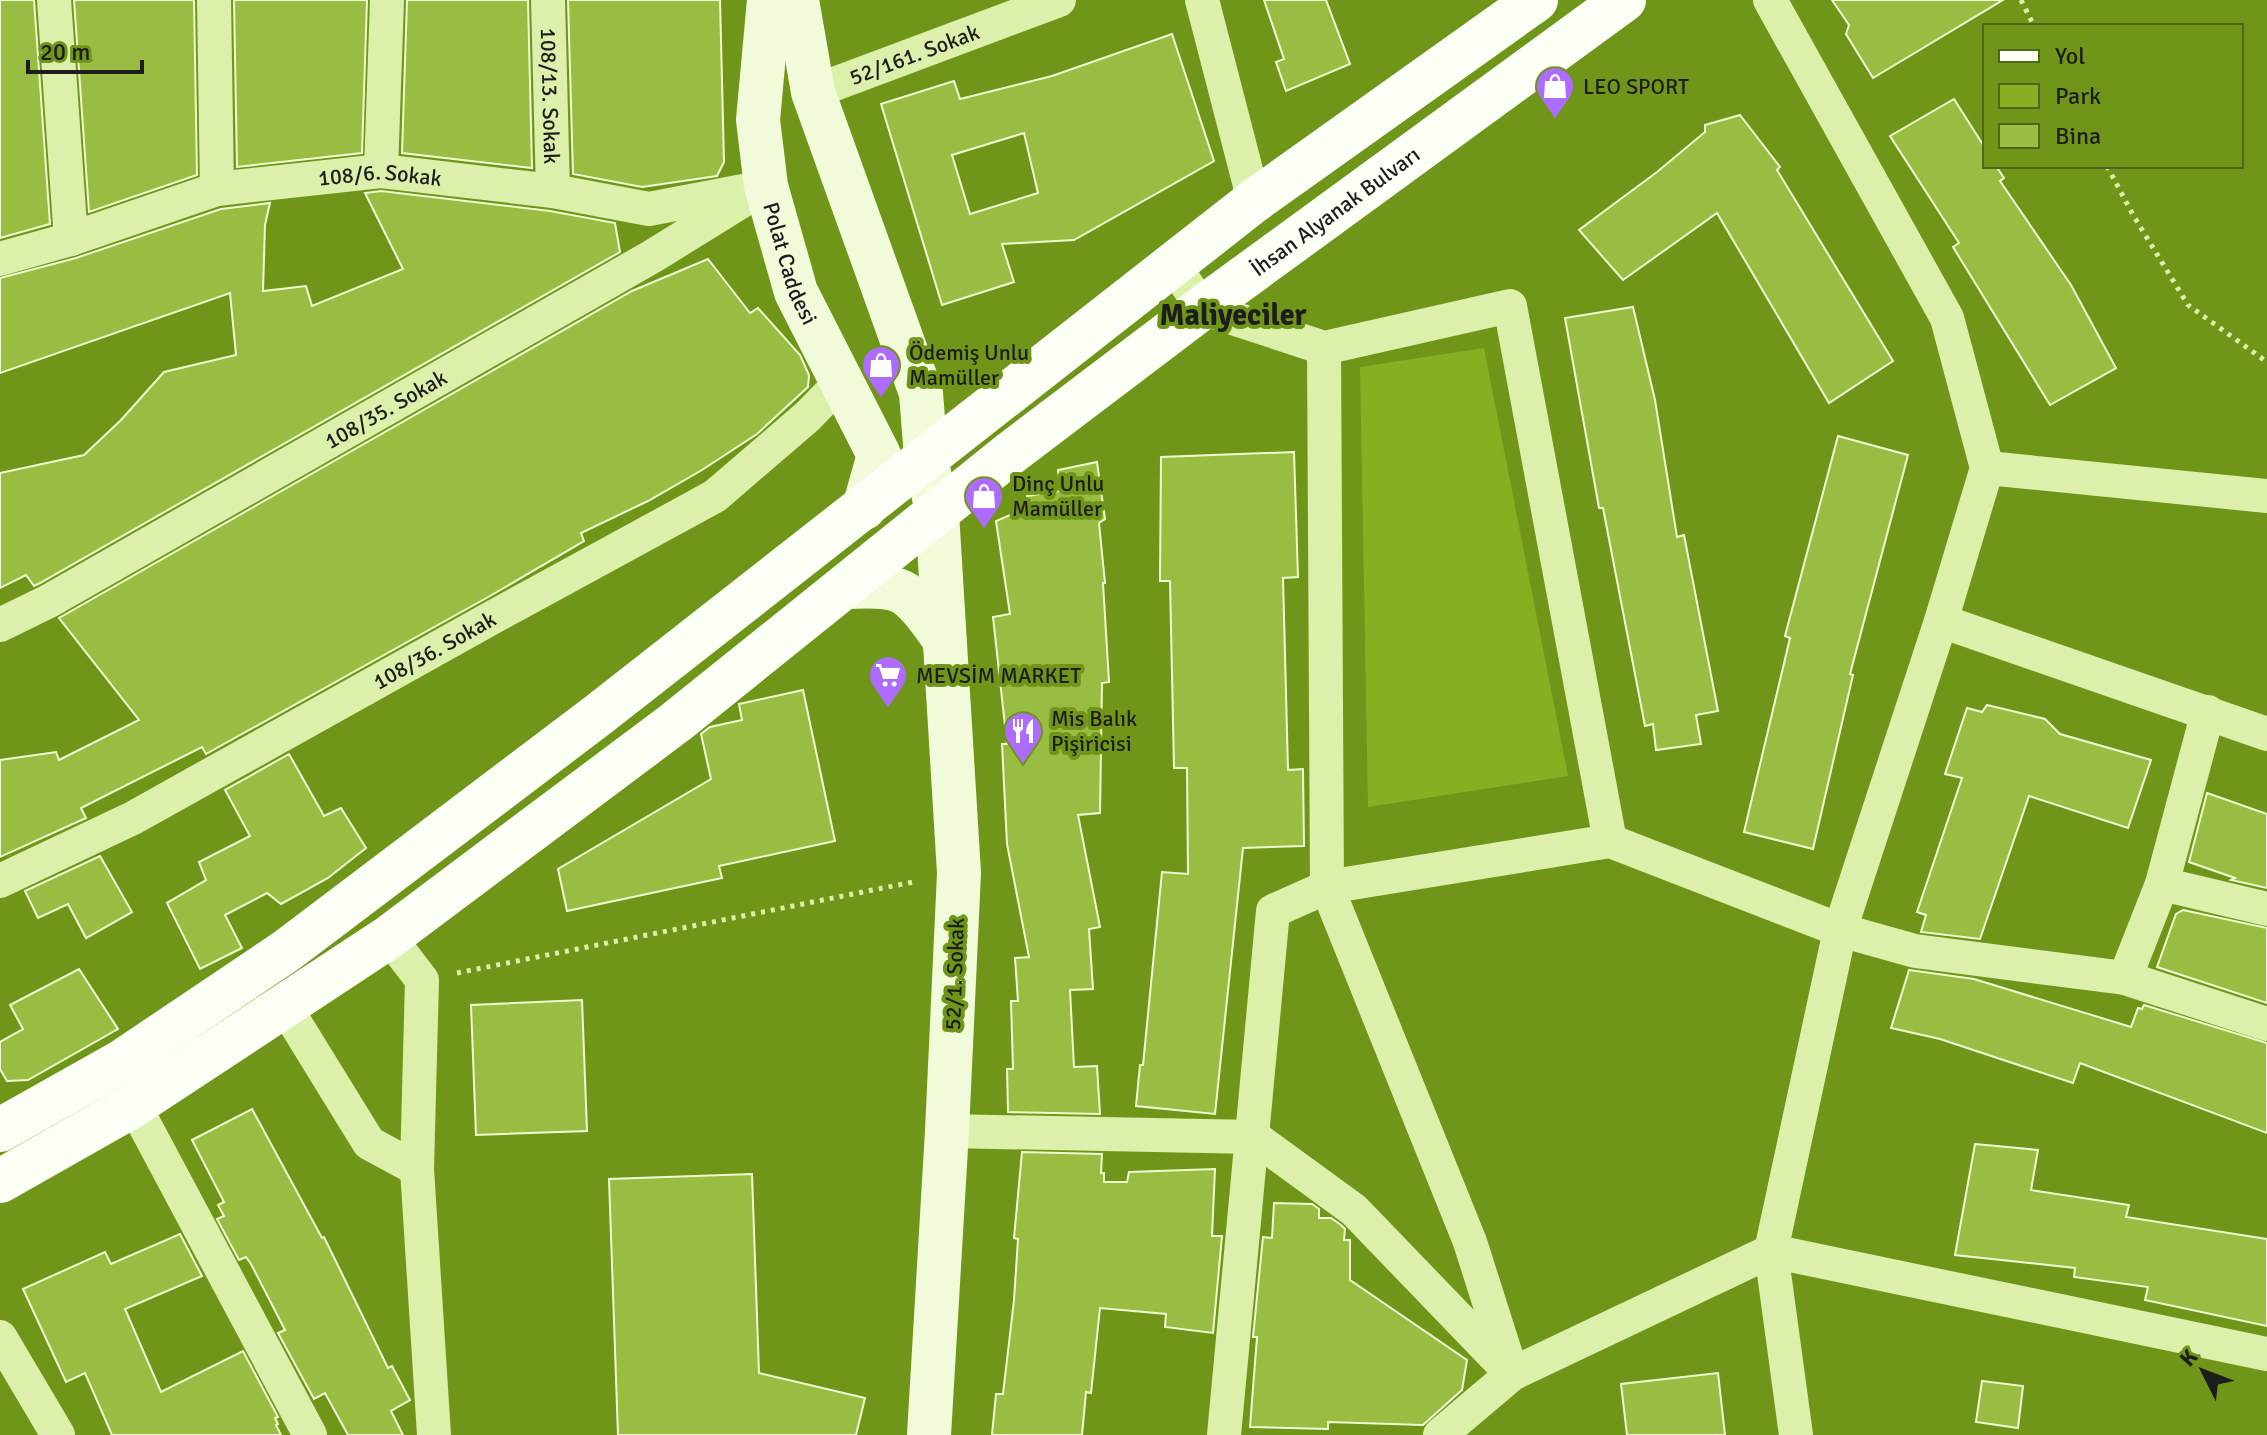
<svg xmlns="http://www.w3.org/2000/svg" width="2267" height="1435" viewBox="0 0 2267 1435" font-family="Signika,sans-serif">
<rect width="100%" height="100%" fill="#709619"/>
<!-- green -->
<path fill="#86af22" d="M 1484,348 L 1568,776 L 1368,807 L 1360,367 Z"/>
<!-- building -->
<g fill="#98bd42" stroke="#effbd2" stroke-width="2" fill-rule="evenodd">
<path d="M 0,0 L 34,0 L 50,224 L 0,238 Z"/>
<path d="M 74,0 L 194,0 L 197,175 L 89,212 Z"/>
<path d="M 234,0 L 367,0 L 362,153 L 237,167 Z"/>
<path d="M 407,0 L 528,0 L 532,168 L 402,153 Z"/>
<path d="M 568,0 L 720,0 L 724,162 L 717,176 L 642,187 L 573,174 Z"/>
<path d="M 1264,0 L 1326,0 L 1350,64 L 1286,91 L 1276,62 L 1284,59 Z"/>
<path d="M 1832,0 L 2003,0 L 1873,78 L 1846,34 L 1849,25 Z"/>
<path d="M 1172,34 L 1214,161 L 1074,240 L 1002,244 L 1014,282 L 942,305 L 881,104 L 954,81 L 960,99 L 1052,76 ZM 1024,133 L 1038,193 L 970,214 L 952,155 Z"/>
<path d="M 1954,99 L 1985,148 L 1985,166 L 1996,166 L 2004,178 L 2000,181 L 2071,285 L 2116,368 L 2050,405 L 1953,247 L 1959,243 L 1890,136 Z"/>
<path d="M 1740,115 L 1780,167 L 1777,170 L 1893,361 L 1829,403 L 1717,213 L 1623,280 L 1579,230 L 1657,172 L 1705,132 L 1705,125 Z"/>
<path d="M 381,191 L 550,211 L 615,223 L 620,252 L 40,583 L 34,586 L 26,575 L 0,588 L 0,473 L 84,455 L 121,420 L 164,372 L 236,355 L 230,293 L 0,373 L 0,278 L 76,258 L 221,209 L 270,203 L 265,225 L 263,291 L 306,286 L 312,306 L 403,269 L 365,193 Z"/>
<path d="M 708,259 L 750,313 L 758,308 L 800,355 L 809,375 L 808,387 L 757,434 L 702,470 L 648,501 L 581,533 L 584,541 L 490,596 L 206,754 L 202,747 L 81,808 L 86,818 L 0,857 L 0,760 L 56,752 L 59,760 L 139,720 L 59,618 L 632,291 Z"/>
<path d="M 1633,307 L 1655,400 L 1677,537 L 1684,535 L 1718,711 L 1696,715 L 1701,744 L 1656,750 L 1653,724 L 1645,726 L 1603,508 L 1599,508 L 1565,318 Z"/>
<path d="M 1838,436 L 1908,455 L 1850,674 L 1853,675 L 1813,849 L 1744,832 L 1790,638 L 1785,636 Z"/>
<path d="M 1294,452 L 1298,577 L 1283,578 L 1288,770 L 1303,769 L 1304,846 L 1243,848 L 1215,1114 L 1136,1106 L 1140,1065 L 1143,1065 L 1162,872 L 1188,874 L 1187,768 L 1174,768 L 1170,581 L 1160,581 L 1161,457 Z"/>
<path d="M 1097,462 L 1105,519 L 1099,523 L 1105,583 L 1103,583 L 1109,682 L 1102,683 L 1100,813 L 1078,815 L 1100,927 L 1089,929 L 1093,989 L 1070,990 L 1074,1067 L 1097,1066 L 1100,1114 L 1008,1112 L 1007,1069 L 1013,1069 L 1011,1001 L 1018,1001 L 1015,958 L 1029,957 L 1007,844 L 1002,744 L 1007,744 L 993,617 L 1010,614 L 996,521 L 1029,507 L 1027,496 L 1060,491 L 1058,470 Z"/>
<path d="M 803,690 L 835,841 L 719,866 L 722,878 L 567,911 L 558,869 L 711,779 L 701,734 L 710,727 L 742,720 L 739,704 Z"/>
<path d="M 1987,705 L 2045,719 L 2060,734 L 2151,760 L 2128,828 L 2029,796 L 1980,939 L 1921,932 L 1926,915 L 1917,912 L 1962,778 L 1945,774 L 1967,708 L 1982,712 Z"/>
<path d="M 289,754 L 324,816 L 341,808 L 366,848 L 328,878 L 281,904 L 267,893 L 225,915 L 242,948 L 200,969 L 167,903 L 206,880 L 199,862 L 250,836 L 225,790 Z"/>
<path d="M 2207,793 L 2267,814 L 2267,888 L 2231,880 L 2235,878 L 2189,862 Z"/>
<path d="M 100,856 L 132,912 L 86,938 L 68,904 L 38,918 L 25,891 Z"/>
<path d="M 2183,910 L 2267,928 L 2267,1003 L 2157,967 L 2176,914 Z"/>
<path d="M 79,969 L 118,1029 L 28,1080 L 7,1081 L 0,1069 L 0,1042 L 23,1029 L 10,1005 Z"/>
<path d="M 1909,970 L 1974,979 L 2131,1027 L 2138,1008 L 2142,1009 L 2144,1005 L 2267,1043 L 2267,1133 L 2080,1063 L 2073,1083 L 1940,1039 L 1891,1028 Z"/>
<path d="M 582,1000 L 587,1131 L 476,1135 L 471,1005 Z"/>
<path d="M 252,1109 L 322,1238 L 324,1237 L 388,1368 L 392,1366 L 410,1400 L 391,1411 L 403,1435 L 348,1435 L 325,1393 L 314,1399 L 278,1333 L 285,1330 L 251,1264 L 246,1257 L 239,1260 L 217,1219 L 224,1216 L 218,1205 L 224,1202 L 192,1140 Z"/>
<path d="M 1975,1144 L 2038,1150 L 2031,1190 L 2129,1205 L 2126,1217 L 2267,1239 L 2267,1326 L 2145,1300 L 2148,1287 L 2074,1277 L 2075,1268 L 1955,1255 Z"/>
<path d="M 1022,1152 L 1102,1154 L 1101,1173 L 1104,1173 L 1104,1182 L 1127,1182 L 1129,1172 L 1215,1169 L 1212,1236 L 1222,1236 L 1213,1333 L 1165,1327 L 1166,1314 L 1100,1308 L 1091,1393 L 1086,1392 L 1082,1435 L 992,1435 L 996,1394 L 1003,1394 L 1014,1300 L 1018,1239 L 1014,1238 Z"/>
<path d="M 752,1174 L 759,1373 L 865,1398 L 856,1435 L 618,1435 L 609,1179 Z"/>
<path d="M 1274,1203 L 1312,1204 L 1319,1209 L 1319,1218 L 1331,1218 L 1341,1225 L 1345,1229 L 1344,1240 L 1350,1240 L 1350,1280 L 1467,1360 L 1462,1390 L 1423,1425 L 1328,1422 L 1328,1429 L 1250,1427 L 1257,1337 L 1253,1337 L 1263,1237 L 1272,1238 Z"/>
<path d="M 180,1234 L 202,1276 L 125,1309 L 161,1392 L 243,1351 L 278,1417 L 275,1418 L 278,1424 L 276,1425 L 281,1435 L 112,1435 L 85,1373 L 66,1382 L 23,1289 L 105,1252 L 111,1264 Z"/>
<path d="M 1718,1373 L 1725,1435 L 1627,1435 L 1621,1384 Z"/>
<path d="M 1982,1381 L 2023,1386 L 2018,1428 L 1976,1422 Z"/>
</g>
<g fill="none" stroke-linecap="round" stroke-linejoin="round">
<!-- path -->
<g stroke="#dcf0ab" stroke-width="5" stroke-dasharray="4 6" stroke-linecap="butt">
<path d="M 2021,0 L 2034,26"/>
<path d="M 2107,166 L 2133,215 L 2188,305 L 2267,362"/>
<path d="M 457,973 L 918,881"/>
</g>
<!-- street -->
<g stroke="#dcf0ab" stroke-width="34">
<path d="M 54,0 L 71,239"/>
<path d="M 214,0 L 217,189"/>
<path id="s1" d="M 548,0 L 553,191"/>
<path d="M 1202,0 L 1254,201"/>
<path d="M 1770,0 L 1947,318 L 1987,468 L 1941,621 L 1840,930 L 1771,1251 L 1796,1435"/>
<path id="s2" d="M 813,92 L 1059,0"/>
<path d="M 381,171 L 387,0"/>
<path id="s3" d="M 0,259 L 71,239 L 217,189 L 381,171 L 553,191 L 649,209 L 743,191"/>
<path d="M 1174,265 L 1202,308 L 1324,348 L 1510,306 L 1610,841"/>
<path d="M 1987,468 L 2267,496"/>
<path d="M 1941,621 L 2267,734"/>
<path id="s4" d="M 0,625 L 49,601 L 653,256 L 766,186"/>
<path id="s5" d="M 0,881 L 133,818 L 495,616 L 715,496 L 808,416 L 843,380"/>
<path d="M 2162,884 L 2267,909"/>
<path d="M 389,937 L 422,980 L 417,1169 L 434,1435"/>
<path d="M 2125,978 L 2267,1024"/>
<path d="M 284,1005 L 369,1143 L 417,1169"/>
<path d="M 134,1105 L 310,1435"/>
<path d="M 947,1131 L 1254,1137 L 1354,1210 L 1512,1374 L 1470,1242 L 1327,887 L 1324,348"/>
<path d="M 0,1337 L 58,1435"/>
<path d="M 1224,1435 L 1273,911 L 1327,887 L 1610,841 L 1840,930 L 1915,951 L 2125,978 L 2162,884 L 2208,712"/>
<path d="M 1440,1435 L 1512,1374 L 1771,1251 L 2267,1354"/>
</g>
<!-- secondary -->
<g stroke="#f1fbd9" stroke-width="44">
<path id="s6" d="M 769,0 L 758,120 L 766,186 L 796,292 L 879,455 L 864,508"/>
<path d="M 797,0 L 813,92 L 921,393 L 926,457 L 937,513 L 959,873 L 947,1131 L 929,1435"/>
<path d="M 845,587 C 862,587 886,584 902,592 C 919,601 933,624 944,639"/>
</g>
<!-- primary -->
<g stroke="#fbfff5" stroke-width="44">
<path d="M 0,1130 L 121,1062 L 286,951 L 598,715 L 1254,201 L 1536,0"/>
<path id="s7" d="M 0,1181 L 134,1105 L 389,937 L 676,722 L 1012,452 L 1202,308 L 1624,0"/>
</g>
</g>
<!-- icons -->
<defs>
<g id="shop-pin" transform="scale(2)"><path d="M0 17L-7.5 6A9.5 9.5 0 1 1 7.5 6Z" fill="#ae6bff" stroke="#709619"/><path d="M-5-2.5h2.3a2.7 3.5 0 0 1 5.4 0H5L5.5 6h-11ZM-1.5-2.5h3a1.5 2.3 0 0 0-3 0Z" fill="#fff"/></g>
<g id="supermarket-pin" transform="scale(2)"><path d="M0 17L-7.5 6A9.5 9.5 0 1 1 7.5 6Z" fill="#ae6bff" stroke="#709619"/><path d="M-6-5.5h2.5l.6 2H6L4.5 2H-2.5L-4.4-4H-6ZM-1.5 3.2a1.3 1.3 0 1 0 .1 0ZM3 3.2a1.3 1.3 0 1 0 .1 0Z" fill="#fff"/></g>
<g id="restaurant-pin" transform="scale(2)"><path d="M0 17L-7.5 6A9.5 9.5 0 1 1 7.5 6Z" fill="#ae6bff" stroke="#709619"/><path d="M-5-6h1v4h1v-4h1v4h1v-4h1v5L-1.5 .5V6h-2V.5L-5-1ZM5-6V6H3V1.5H1.5Q1.5-4 5-6Z" fill="#fff"/></g>
</defs>
<g fill-rule="evenodd">
<use href="#shop-pin" x="1555" y="86"/>
<use href="#shop-pin" x="881" y="365"/>
<use href="#shop-pin" x="984" y="496"/>
<use href="#supermarket-pin" x="888" y="675"/>
<use href="#restaurant-pin" x="1023" y="731"/>
</g>
<g text-anchor="middle" stroke-width="8" stroke-linejoin="round" paint-order="stroke">
<!-- street labels -->
<g font-size="22" fill="#1d1d1d" stroke="#709619">
<text dy="8" stroke="none"><textPath href="#s2" startOffset="108">52/161. Sokak</textPath></text>
<text dy="8" stroke="none"><textPath href="#s1" startOffset="96">108/13. Sokak</textPath></text>
<text dy="8" stroke="none"><textPath href="#s3" startOffset="392">108/6. Sokak</textPath></text>
<text dy="8" stroke="none"><textPath href="#s7" startOffset="1652">İhsan Alyanak Bulvarı</textPath></text>
<text dy="8" stroke="none"><textPath href="#s6" startOffset="268">Polat Caddesi</textPath></text>
<text dy="8" stroke="none"><textPath href="#s4" startOffset="442">108/35. Sokak</textPath></text>
<text dy="8" stroke="none"><textPath href="#s5" startOffset="492">108/36. Sokak</textPath></text>
<text transform="translate(954 974) rotate(-88)" y="8">52/1. Sokak</text>
</g>
<!-- poi labels -->
<g font-size="22" fill="#1d1d1d" stroke="#709619" text-anchor="start">
<text x="1583" y="94">LEO SPORT</text>
<text x="909" y="360">Ödemiş Unlu<tspan x="909" dy="25">Mamüller</tspan></text>
<text x="1012" y="491">Dinç Unlu<tspan x="1012" dy="25">Mamüller</tspan></text>
<text x="916" y="683">MEVSİM MARKET</text>
<text x="1051" y="726">Mis Balık<tspan x="1051" dy="25">Pişiricisi</tspan></text>
</g>
<!-- district labels -->
<g font-size="30" font-weight="bold" fill="#1d1d1d" stroke="#709619">
<text x="1233" y="325">Maliyeciler</text>
</g>
</g>
<!-- legend -->
<rect x="1983" y="24" width="260" height="144" fill="#709619" stroke="#4f661b" stroke-width="2"/>
<rect x="1999" y="50" width="40" height="12" fill="#fbfff5" stroke="#4f661b" stroke-width="2"/>
<text x="2055" y="64" font-size="24" fill="#1d1d1d">Yol</text>
<rect x="1999" y="84" width="40" height="24" fill="#86af22" stroke="#4f661b" stroke-width="2"/>
<text x="2055" y="104" font-size="24" fill="#1d1d1d">Park</text>
<rect x="1999" y="124" width="40" height="24" fill="#98bd42" stroke="#4f661b" stroke-width="2"/>
<text x="2055" y="144" font-size="24" fill="#1d1d1d">Bina</text>
<!-- north arrow -->
<g transform="translate(2203 1371) rotate(312)" stroke="#709619" stroke-width="6" paint-order="stroke">
<path d="M0-6L14 30L0 20L-14 30Z" fill="#1d1d1d"/>
<text y="-12" font-size="22" font-weight="bold" text-anchor="middle" fill="#1d1d1d">K</text>
</g>
<!-- scale -->
<path d="M28 60v12h114v-12" fill="none" stroke="#1d1d1d" stroke-width="4"/>
<text x="40" y="60" font-size="24" fill="#1d1d1d" stroke="#709619" stroke-width="6" paint-order="stroke">20 m</text>
</svg>
